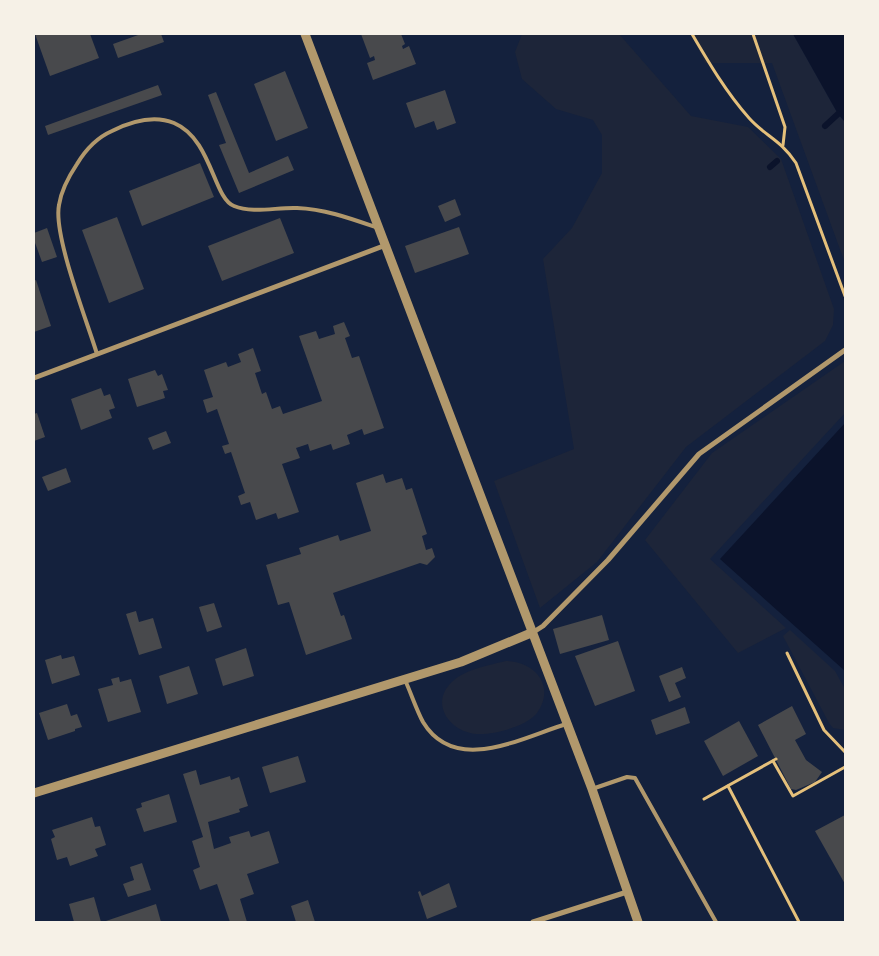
<svg xmlns="http://www.w3.org/2000/svg" width="879" height="956" viewBox="0 0 879 956" font-family="Cabin,sans-serif">
<rect width="100%" height="100%" fill="#14213d"/>
<!-- green -->
<g fill="#1d2539">
<path d="M 522,34 L 619,34 L 691,116 L 748,127 L 781,159 L 834,309 L 833,325 L 825,341 L 686,447 L 597,562 L 540,608 L 494,481 L 574,449 L 543,259 L 572,228 L 602,173 L 602,135 L 593,120 L 556,109 L 522,79 L 515,52 Z"/>
<path d="M 691,34 L 793,34 L 838,114 L 845,122 L 845,263 L 772,63 L 705,63 Z"/>
<path d="M 845,361 L 845,413 L 710,559 L 786,628 L 738,653 L 645,540 L 712,453 Z"/>
<path d="M 790,630 L 835,671 L 845,689 L 845,730 L 833,728 L 829,723 L 783,636 Z"/>
<path d="M 506,661 C 535,662 556,686 537,713 C 527,726 496,734 481,734 C 452,735 427,704 453,681 C 466,669 490,665 506,661 Z"/>
</g>
<!-- water -->
<g fill="#0b132b">
<path d="M 793,34 L 845,34 L 845,122 L 838,114 Z"/>
<path d="M 845,423 L 845,671 L 720,559 Z"/>
</g>
<g fill="none" stroke-linecap="round" stroke-linejoin="round">
<!-- stream -->
<g stroke="#0b132b" stroke-width="6">
<path d="M 825,126 L 838,114"/>
<path d="M 770,167 L 777,161"/>
</g>
</g>
<!-- building -->
<g fill="#48494c">
<path d="M 35,34 L 90,34 L 99,58 L 50,76 Z"/>
<path d="M 141,34 L 161,34 L 164,42 L 118,58 L 113,44 Z"/>
<path d="M 361,34 L 401,34 L 405,44 L 402,46 L 403,49 L 409,46 L 416,64 L 373,80 L 367,63 L 375,60 L 374,56 L 370,58 Z"/>
<path d="M 285,71 L 308,128 L 276,141 L 254,84 Z"/>
<path d="M 158,85 L 162,95 L 48,135 L 45,126 Z"/>
<path d="M 445,90 L 456,123 L 437,130 L 434,121 L 415,128 L 406,103 Z"/>
<path d="M 216,92 L 249,173 L 288,156 L 294,170 L 239,193 L 219,145 L 226,143 L 208,95 Z"/>
<path d="M 200,163 L 214,197 L 142,226 L 129,191 Z"/>
<path d="M 455,199 L 461,215 L 445,222 L 438,206 Z"/>
<path d="M 117,217 L 144,289 L 109,303 L 82,230 Z"/>
<path d="M 280,218 L 294,253 L 222,281 L 208,246 Z"/>
<path d="M 459,227 L 469,254 L 415,273 L 405,246 Z"/>
<path d="M 47,228 L 57,257 L 42,262 L 34,240 L 34,233 Z"/>
<path d="M 36,280 L 51,326 L 34,332 L 34,281 Z"/>
<path d="M 344,322 L 350,336 L 345,338 L 352,358 L 359,356 L 384,428 L 364,435 L 362,429 L 347,435 L 350,444 L 333,450 L 331,444 L 310,451 L 308,444 L 296,448 L 300,458 L 282,464 L 299,512 L 278,519 L 276,513 L 256,520 L 250,502 L 241,505 L 238,496 L 245,493 L 231,452 L 225,454 L 222,446 L 229,444 L 217,409 L 207,413 L 203,400 L 213,397 L 204,370 L 226,362 L 228,367 L 241,362 L 238,354 L 253,348 L 261,371 L 255,373 L 262,394 L 266,392 L 272,409 L 280,406 L 283,414 L 322,401 L 299,336 L 316,331 L 319,339 L 335,334 L 333,326 Z"/>
<path d="M 155,370 L 158,376 L 162,374 L 168,390 L 163,391 L 165,398 L 137,407 L 128,379 Z"/>
<path d="M 101,388 L 104,396 L 110,394 L 115,408 L 109,410 L 112,418 L 81,430 L 71,399 Z"/>
<path d="M 37,413 L 45,437 L 34,441 L 34,414 Z"/>
<path d="M 166,431 L 171,443 L 153,450 L 148,438 Z"/>
<path d="M 66,468 L 71,482 L 48,491 L 42,477 Z"/>
<path d="M 383,474 L 386,483 L 402,478 L 406,490 L 412,488 L 427,534 L 422,536 L 426,550 L 432,548 L 435,557 L 427,565 L 420,563 L 333,593 L 341,616 L 344,615 L 352,639 L 306,655 L 289,602 L 278,605 L 266,565 L 301,554 L 299,548 L 338,535 L 340,541 L 371,531 L 356,483 Z"/>
<path d="M 214,603 L 222,627 L 207,632 L 199,607 Z"/>
<path d="M 136,611 L 139,622 L 153,618 L 162,648 L 139,655 L 126,614 Z"/>
<path d="M 602,615 L 609,640 L 560,654 L 553,629 Z"/>
<path d="M 618,641 L 635,691 L 595,706 L 575,656 Z"/>
<path d="M 246,648 L 254,676 L 223,686 L 215,659 Z"/>
<path d="M 61,655 L 62,659 L 74,656 L 80,675 L 52,684 L 45,660 Z"/>
<path d="M 189,666 L 198,694 L 167,704 L 159,676 Z"/>
<path d="M 682,667 L 686,678 L 675,683 L 681,697 L 669,702 L 659,676 Z"/>
<path d="M 119,677 L 120,682 L 131,679 L 141,712 L 108,722 L 98,689 L 113,685 L 111,679 Z"/>
<path d="M 67,704 L 71,716 L 77,714 L 82,727 L 75,729 L 75,731 L 48,740 L 39,713 Z"/>
<path d="M 792,706 L 806,734 L 795,740 L 806,760 L 822,772 L 815,782 L 796,790 L 791,789 L 758,725 Z"/>
<path d="M 685,707 L 690,723 L 656,735 L 651,720 Z"/>
<path d="M 739,721 L 758,756 L 723,776 L 704,741 Z"/>
<path d="M 298,756 L 306,782 L 270,793 L 262,767 Z"/>
<path d="M 196,770 L 200,785 L 230,776 L 231,780 L 239,777 L 248,806 L 239,809 L 240,812 L 208,822 L 214,849 L 231,843 L 229,837 L 249,831 L 251,837 L 269,831 L 279,863 L 247,874 L 254,894 L 240,899 L 247,922 L 230,922 L 217,884 L 200,890 L 193,870 L 200,867 L 192,841 L 203,837 L 183,774 Z"/>
<path d="M 169,794 L 177,822 L 144,832 L 136,809 L 142,807 L 141,803 Z"/>
<path d="M 845,815 L 845,884 L 815,831 Z"/>
<path d="M 92,817 L 95,827 L 100,826 L 106,845 L 95,849 L 98,856 L 70,866 L 67,857 L 57,860 L 51,839 L 55,837 L 52,830 Z"/>
<path d="M 142,863 L 151,890 L 128,897 L 123,884 L 134,880 L 130,867 Z"/>
<path d="M 449,883 L 457,907 L 427,919 L 418,892 L 420,891 L 422,896 Z"/>
<path d="M 94,897 L 101,922 L 74,922 L 69,904 Z"/>
<path d="M 308,900 L 315,922 L 296,922 L 291,906 Z"/>
<path d="M 156,904 L 161,922 L 103,922 Z"/>
</g>
<g fill="none" stroke-linecap="round" stroke-linejoin="round">
<!-- path -->
<g stroke="#e5c07b" stroke-width="3">
<path d="M 692,34 C 709,63 726,92 749,118 C 765,136 781,140 796,163 L 845,296"/>
<path d="M 753,34 L 785,127 L 783,145"/>
<path d="M 787,653 L 824,730 L 845,752"/>
<path d="M 773,761 L 793,796 L 845,767"/>
<path d="M 728,786 L 799,922"/>
<path d="M 704,799 L 776,759"/>
</g>
<!-- service -->
<g stroke="#b1986c" stroke-width="4">
<path d="M 97,354 C 87,321 53,235 59,205 C 61,191 69,176 77,164 C 86,149 96,138 112,131 C 130,122 154,115 174,123 C 212,139 213,198 234,206 C 253,214 277,207 297,208 C 325,209 352,219 378,228"/>
<path d="M 405,680 C 411,693 416,709 423,722 C 455,775 521,738 566,724"/>
<path d="M 592,789 L 627,777 L 635,778 L 716,922"/>
</g>
<!-- minor -->
<g stroke="#b1986c" stroke-width="5">
<path d="M 34,378 L 386,245"/>
<path d="M 532,633 L 543,626 L 608,560 L 699,454 L 845,350"/>
<path d="M 533,922 L 627,892"/>
</g>
<!-- tertiary -->
<g stroke="#b1986c" stroke-width="9">
<path d="M 305,34 L 592,789 L 638,922"/>
<path d="M 34,793 L 461,662 L 531,633"/>
</g>
</g>
<!-- border -->
<rect width="879" height="956" fill="none" stroke="#f6f1e7" stroke-width="70"/>
</svg>
